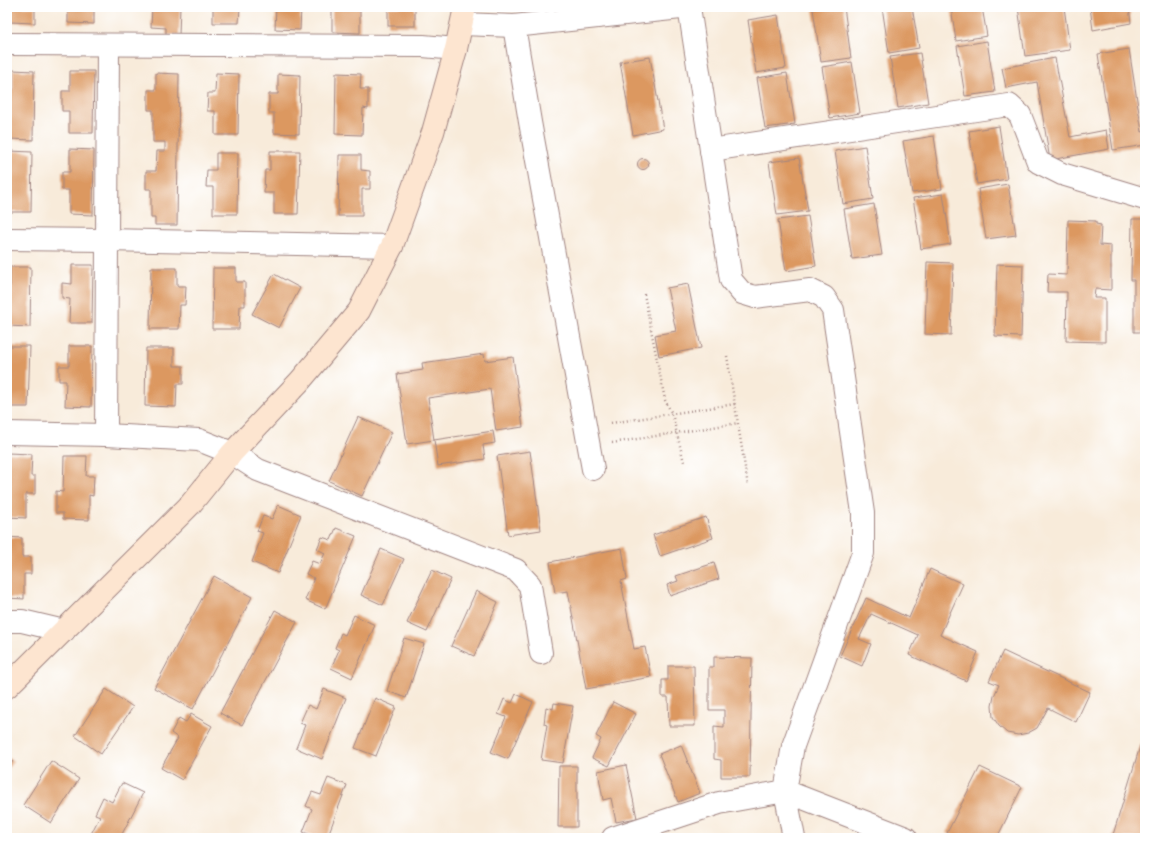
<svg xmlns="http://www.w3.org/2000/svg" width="1152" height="845" viewBox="0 0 1152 845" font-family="Mynerve,sans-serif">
<rect width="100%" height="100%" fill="#fff"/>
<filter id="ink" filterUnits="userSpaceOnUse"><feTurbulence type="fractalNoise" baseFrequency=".025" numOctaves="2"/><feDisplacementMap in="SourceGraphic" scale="8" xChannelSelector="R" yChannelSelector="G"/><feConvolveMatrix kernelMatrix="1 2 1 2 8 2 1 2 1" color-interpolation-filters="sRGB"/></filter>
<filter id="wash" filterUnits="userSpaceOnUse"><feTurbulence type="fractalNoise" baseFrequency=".012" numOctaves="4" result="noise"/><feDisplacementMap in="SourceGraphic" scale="16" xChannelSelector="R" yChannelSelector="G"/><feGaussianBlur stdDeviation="0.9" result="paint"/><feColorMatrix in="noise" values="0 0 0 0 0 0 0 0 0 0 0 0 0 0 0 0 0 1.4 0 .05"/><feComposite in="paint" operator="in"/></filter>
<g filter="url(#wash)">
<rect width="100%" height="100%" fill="#f8ebda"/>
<g id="blocks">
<!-- building -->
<g fill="#dc9861">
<path d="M 10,7 L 35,7 L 35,23 L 9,22 Z"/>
<path d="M 68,7 L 94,7 L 94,24 L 68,23 Z"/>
<path d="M 152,7 L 180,7 L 179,35 L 166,35 L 166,28 L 151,27 Z"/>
<path d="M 213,7 L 240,7 L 239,23 L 213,23 Z"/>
<path d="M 276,7 L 301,7 L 300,30 L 275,29 Z"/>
<path d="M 332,7 L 360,7 L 360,33 L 332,32 Z"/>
<rect x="388" y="7" width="27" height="19"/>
<path d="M 828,7 L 844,7 L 851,58 L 821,62 L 813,9 Z"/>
<path d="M 882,7 L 912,7 L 919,48 L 889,53 Z"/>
<path d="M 951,7 L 982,7 L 987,36 L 956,41 Z"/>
<path d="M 1018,7 L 1064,7 L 1070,50 L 1025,56 Z"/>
<path d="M 1090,7 L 1129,7 L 1131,23 L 1093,30 Z"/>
<path d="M 778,15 L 786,68 L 756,73 L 748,20 Z"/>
<path d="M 987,41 L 995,92 L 965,96 L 957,46 Z"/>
<path d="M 1129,49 L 1142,132 L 1145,131 L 1145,145 L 1113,150 L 1098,54 Z"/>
<path d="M 920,53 L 928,103 L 898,108 L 890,57 Z"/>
<path d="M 650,57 L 663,129 L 633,135 L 620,62 Z"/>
<path d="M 1055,58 L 1070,137 L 1106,130 L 1109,149 L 1050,160 L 1037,82 L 1006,88 L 1002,68 Z"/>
<path d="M 852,62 L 860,113 L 830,118 L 822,67 Z"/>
<path d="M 13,70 L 34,71 L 33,140 L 8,139 L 7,90 L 13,90 Z"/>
<path d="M 70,71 L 94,71 L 93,133 L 69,133 L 69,111 L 62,111 L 62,91 L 70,91 Z"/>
<path d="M 156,73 L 179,74 L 177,225 L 155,225 L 155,218 L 151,218 L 151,189 L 146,189 L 146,171 L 156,171 L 157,151 L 165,151 L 165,142 L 153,142 L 153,110 L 148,110 L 148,90 L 156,90 Z"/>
<path d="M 216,73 L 239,74 L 238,135 L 215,135 L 215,111 L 207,111 L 208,93 L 215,93 Z"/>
<path d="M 336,73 L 361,74 L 360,89 L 368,89 L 368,109 L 363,108 L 362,135 L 335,134 Z"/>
<path d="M 787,73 L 795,124 L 765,128 L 757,78 Z"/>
<path d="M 278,74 L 300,75 L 299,134 L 274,133 L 274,113 L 269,113 L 269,94 L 278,94 Z"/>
<path d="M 999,126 L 1007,179 L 977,184 L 969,131 Z"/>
<path d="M 934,136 L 942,189 L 912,193 L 903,141 Z"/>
<path d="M 865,146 L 873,199 L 843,204 L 835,151 Z"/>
<path d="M 70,149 L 94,150 L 93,215 L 69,214 L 69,190 L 62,190 L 62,172 L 70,172 Z"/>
<path d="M 10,151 L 32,152 L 31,212 L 7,212 L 7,163 L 10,163 Z"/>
<path d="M 270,151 L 300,151 L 298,214 L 274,214 L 274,193 L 264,193 L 265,170 L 270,170 Z"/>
<path d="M 216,153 L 238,153 L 237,214 L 213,214 L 213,187 L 206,187 L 207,170 L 216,170 Z"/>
<path d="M 339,155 L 361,155 L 361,170 L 370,171 L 370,189 L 362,189 L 362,216 L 338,216 Z"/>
<path d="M 799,158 L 808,211 L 777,215 L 769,162 Z"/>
<circle cx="643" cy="164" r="5.5"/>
<path d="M 1008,184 L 1016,235 L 986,239 L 978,189 Z"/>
<path d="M 943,194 L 951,244 L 921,249 L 913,198 Z"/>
<path d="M 874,204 L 882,255 L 852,259 L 844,209 Z"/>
<path d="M 808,216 L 816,266 L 786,271 L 778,220 Z"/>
<path d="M 1132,219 L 1145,219 L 1145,332 L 1134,332 L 1134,280 L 1131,280 Z"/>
<path d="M 1068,220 L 1096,221 L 1096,224 L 1101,225 L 1100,245 L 1111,246 L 1111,290 L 1095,289 L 1094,298 L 1105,298 L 1105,342 L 1066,341 L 1067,292 L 1047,292 L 1048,274 L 1067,275 Z"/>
<path d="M 927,262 L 953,263 L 951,335 L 925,334 Z"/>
<path d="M 997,264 L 1023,265 L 1021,337 L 995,336 Z"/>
<path d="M 72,265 L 93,265 L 92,323 L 69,323 L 70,299 L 62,298 L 62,283 L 72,284 Z"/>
<path d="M 10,267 L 31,267 L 30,327 L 7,326 L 7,286 L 10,286 Z"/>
<path d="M 151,268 L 177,268 L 177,286 L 186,286 L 185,305 L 180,305 L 179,329 L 150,329 Z"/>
<path d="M 213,268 L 236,268 L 236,282 L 245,282 L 245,306 L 240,306 L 239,329 L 212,329 Z"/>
<path d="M 274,274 L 300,288 L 279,328 L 252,314 Z"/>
<path d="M 688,284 L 701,348 L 659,356 L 655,335 L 676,331 L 667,288 Z"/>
<path d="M 7,346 L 30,346 L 28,407 L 7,407 Z"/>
<path d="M 69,346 L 92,346 L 91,407 L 65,406 L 66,381 L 59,381 L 59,366 L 69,366 Z"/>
<path d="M 146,348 L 174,348 L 174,366 L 183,366 L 183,384 L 177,384 L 176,407 L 145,406 Z"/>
<path d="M 484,354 L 485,361 L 513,357 L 523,427 L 496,431 L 490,389 L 428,398 L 434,440 L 407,444 L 397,374 L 423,370 L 422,363 Z"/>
<path d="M 358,417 L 392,432 L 362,496 L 329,481 Z"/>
<path d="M 493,431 L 495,443 L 483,445 L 485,459 L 438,466 L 434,440 Z"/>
<path d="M 530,451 L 541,530 L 508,535 L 497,456 Z"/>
<path d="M 7,453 L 32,454 L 31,476 L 35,476 L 35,494 L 26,494 L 26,518 L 7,517 Z"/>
<path d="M 64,456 L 87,456 L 86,476 L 94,476 L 93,496 L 89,495 L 89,520 L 63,519 L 63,513 L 56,513 L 56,491 L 63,492 Z"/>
<path d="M 278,505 L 301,515 L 278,573 L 252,562 L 263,533 L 257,531 L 263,516 L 272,519 Z"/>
<path d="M 706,517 L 713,538 L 660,556 L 653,535 Z"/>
<path d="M 336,528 L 356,536 L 325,609 L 305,600 L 314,578 L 306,574 L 312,561 L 320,564 L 325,553 L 317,549 L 322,537 L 331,540 Z"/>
<path d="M 7,537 L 22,538 L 22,557 L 31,557 L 31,574 L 24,574 L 24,599 L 7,598 Z"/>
<path d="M 622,548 L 627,579 L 621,581 L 634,649 L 645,647 L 651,677 L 586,689 L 568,591 L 555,593 L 550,562 Z"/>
<path d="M 381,549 L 404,559 L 383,605 L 361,595 Z"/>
<path d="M 714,563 L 719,579 L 670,596 L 667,585 L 678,581 L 676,576 Z"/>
<path d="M 930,569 L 963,584 L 940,635 L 978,652 L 966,681 L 909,655 L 918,635 L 871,614 L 859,639 L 871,644 L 862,666 L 840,656 L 866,598 L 909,618 Z"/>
<path d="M 432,570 L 451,579 L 427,632 L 407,623 Z"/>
<path d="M 214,576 L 252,597 L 193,709 L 154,688 Z"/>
<path d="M 476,591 L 498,602 L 474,656 L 451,646 Z"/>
<path d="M 275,610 L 297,622 L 242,725 L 220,713 Z"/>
<path d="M 354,615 L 375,625 L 352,678 L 331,668 L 339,650 L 335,648 L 341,633 L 345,635 Z"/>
<path d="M 404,638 L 424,644 L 406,698 L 387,691 Z"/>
<path d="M 1003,651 L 1090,692 L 1076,722 L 1048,708 L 1037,728 L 1028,733 L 1018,735 L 1007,733 L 999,726 L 993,717 L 992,706 L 994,696 L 999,685 L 989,681 Z"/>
<path d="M 714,657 L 752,658 L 750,777 L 721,777 L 721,760 L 714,759 L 714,726 L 724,727 L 724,710 L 709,710 L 709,667 L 714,667 Z"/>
<path d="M 668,666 L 694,666 L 695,726 L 669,726 L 668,697 L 662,697 L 662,680 L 668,680 Z"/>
<path d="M 106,689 L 133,707 L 101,754 L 75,736 Z"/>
<path d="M 324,689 L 346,698 L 322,759 L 296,748 L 305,725 L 300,723 L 308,705 L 316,709 Z"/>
<path d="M 516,694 L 533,702 L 508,759 L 491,752 L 506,717 L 498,714 L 504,699 L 512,703 Z"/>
<path d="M 375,698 L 396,707 L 376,756 L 355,748 Z"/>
<path d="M 613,702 L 636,714 L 609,766 L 592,758 L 601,739 L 596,736 Z"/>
<path d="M 554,703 L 573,706 L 563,763 L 541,760 L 547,725 L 544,724 L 546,707 L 553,709 Z"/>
<path d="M 191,714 L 212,726 L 182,780 L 161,768 L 178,738 L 171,733 L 179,718 L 186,722 Z"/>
<path d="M 1145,730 L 1145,830 L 1143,838 L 1112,838 Z"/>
<path d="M 681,745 L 700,793 L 678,802 L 659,754 Z"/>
<path d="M 7,757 L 13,761 L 7,770 Z"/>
<path d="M 51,761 L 79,779 L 51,823 L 23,805 Z"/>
<path d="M 626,765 L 637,818 L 616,822 L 611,798 L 603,800 L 598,771 Z"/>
<path d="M 559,766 L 577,766 L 577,827 L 558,827 Z"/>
<path d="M 980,767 L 1022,787 L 997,838 L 957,838 L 947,833 Z"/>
<path d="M 328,778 L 347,785 L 327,838 L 319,838 L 303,832 L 312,809 L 306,806 L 312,792 L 321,795 Z"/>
<path d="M 122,783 L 143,793 L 120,838 L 89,838 L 100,816 L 95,814 L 103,797 L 112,802 Z"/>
</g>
</g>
</g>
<g filter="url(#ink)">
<use href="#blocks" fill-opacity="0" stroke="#a18582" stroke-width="1"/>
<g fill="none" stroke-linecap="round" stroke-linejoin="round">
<!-- street casing -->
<g stroke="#a18582" stroke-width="24">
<g id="street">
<path d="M 462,24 L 514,26 L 690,7"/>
<path d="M 514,26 L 530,122 L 593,469"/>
<path d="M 7,44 L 423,46 L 456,49"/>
<path d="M 711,150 L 1009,105 L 1020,115 L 1038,162 L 1062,174 L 1145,199"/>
<path d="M 7,239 L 106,240 L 392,246"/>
<path d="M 7,433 L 106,435 L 199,440 L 232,453 L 258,470 L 516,570 L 530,585 L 541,653"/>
<path d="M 106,435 L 108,45"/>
<path d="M 7,621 L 22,621 L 64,631"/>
<path d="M 785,791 L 906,838"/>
<path d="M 785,791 L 794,838"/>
<path d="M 613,838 L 719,803 L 785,791 L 793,746 L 863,553 L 863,513 L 833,310 L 824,297 L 810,290 L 755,297 L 742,293 L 731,280 L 689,7"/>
</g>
</g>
<!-- secondary casing -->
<g stroke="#a18582" stroke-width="24">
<path id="secondary" d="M 7,687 L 190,505 L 232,453 L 300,381 L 359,311 L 392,246 L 433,132 L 456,49 L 465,7"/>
</g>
<!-- path -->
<g stroke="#a18582" stroke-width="2.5" stroke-dasharray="1 3" stroke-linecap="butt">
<path d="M 644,294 L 665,400 L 672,414 L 684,462"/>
<path d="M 727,356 L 748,486"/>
<path d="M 611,423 L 735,404"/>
<path d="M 612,443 L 738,423"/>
</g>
<!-- street -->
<use href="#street" stroke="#fff" stroke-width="22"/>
<!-- secondary -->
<use href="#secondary" stroke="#fde5d0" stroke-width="22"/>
</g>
</g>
<!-- margin -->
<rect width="1152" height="845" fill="none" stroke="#fff" stroke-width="24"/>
</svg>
